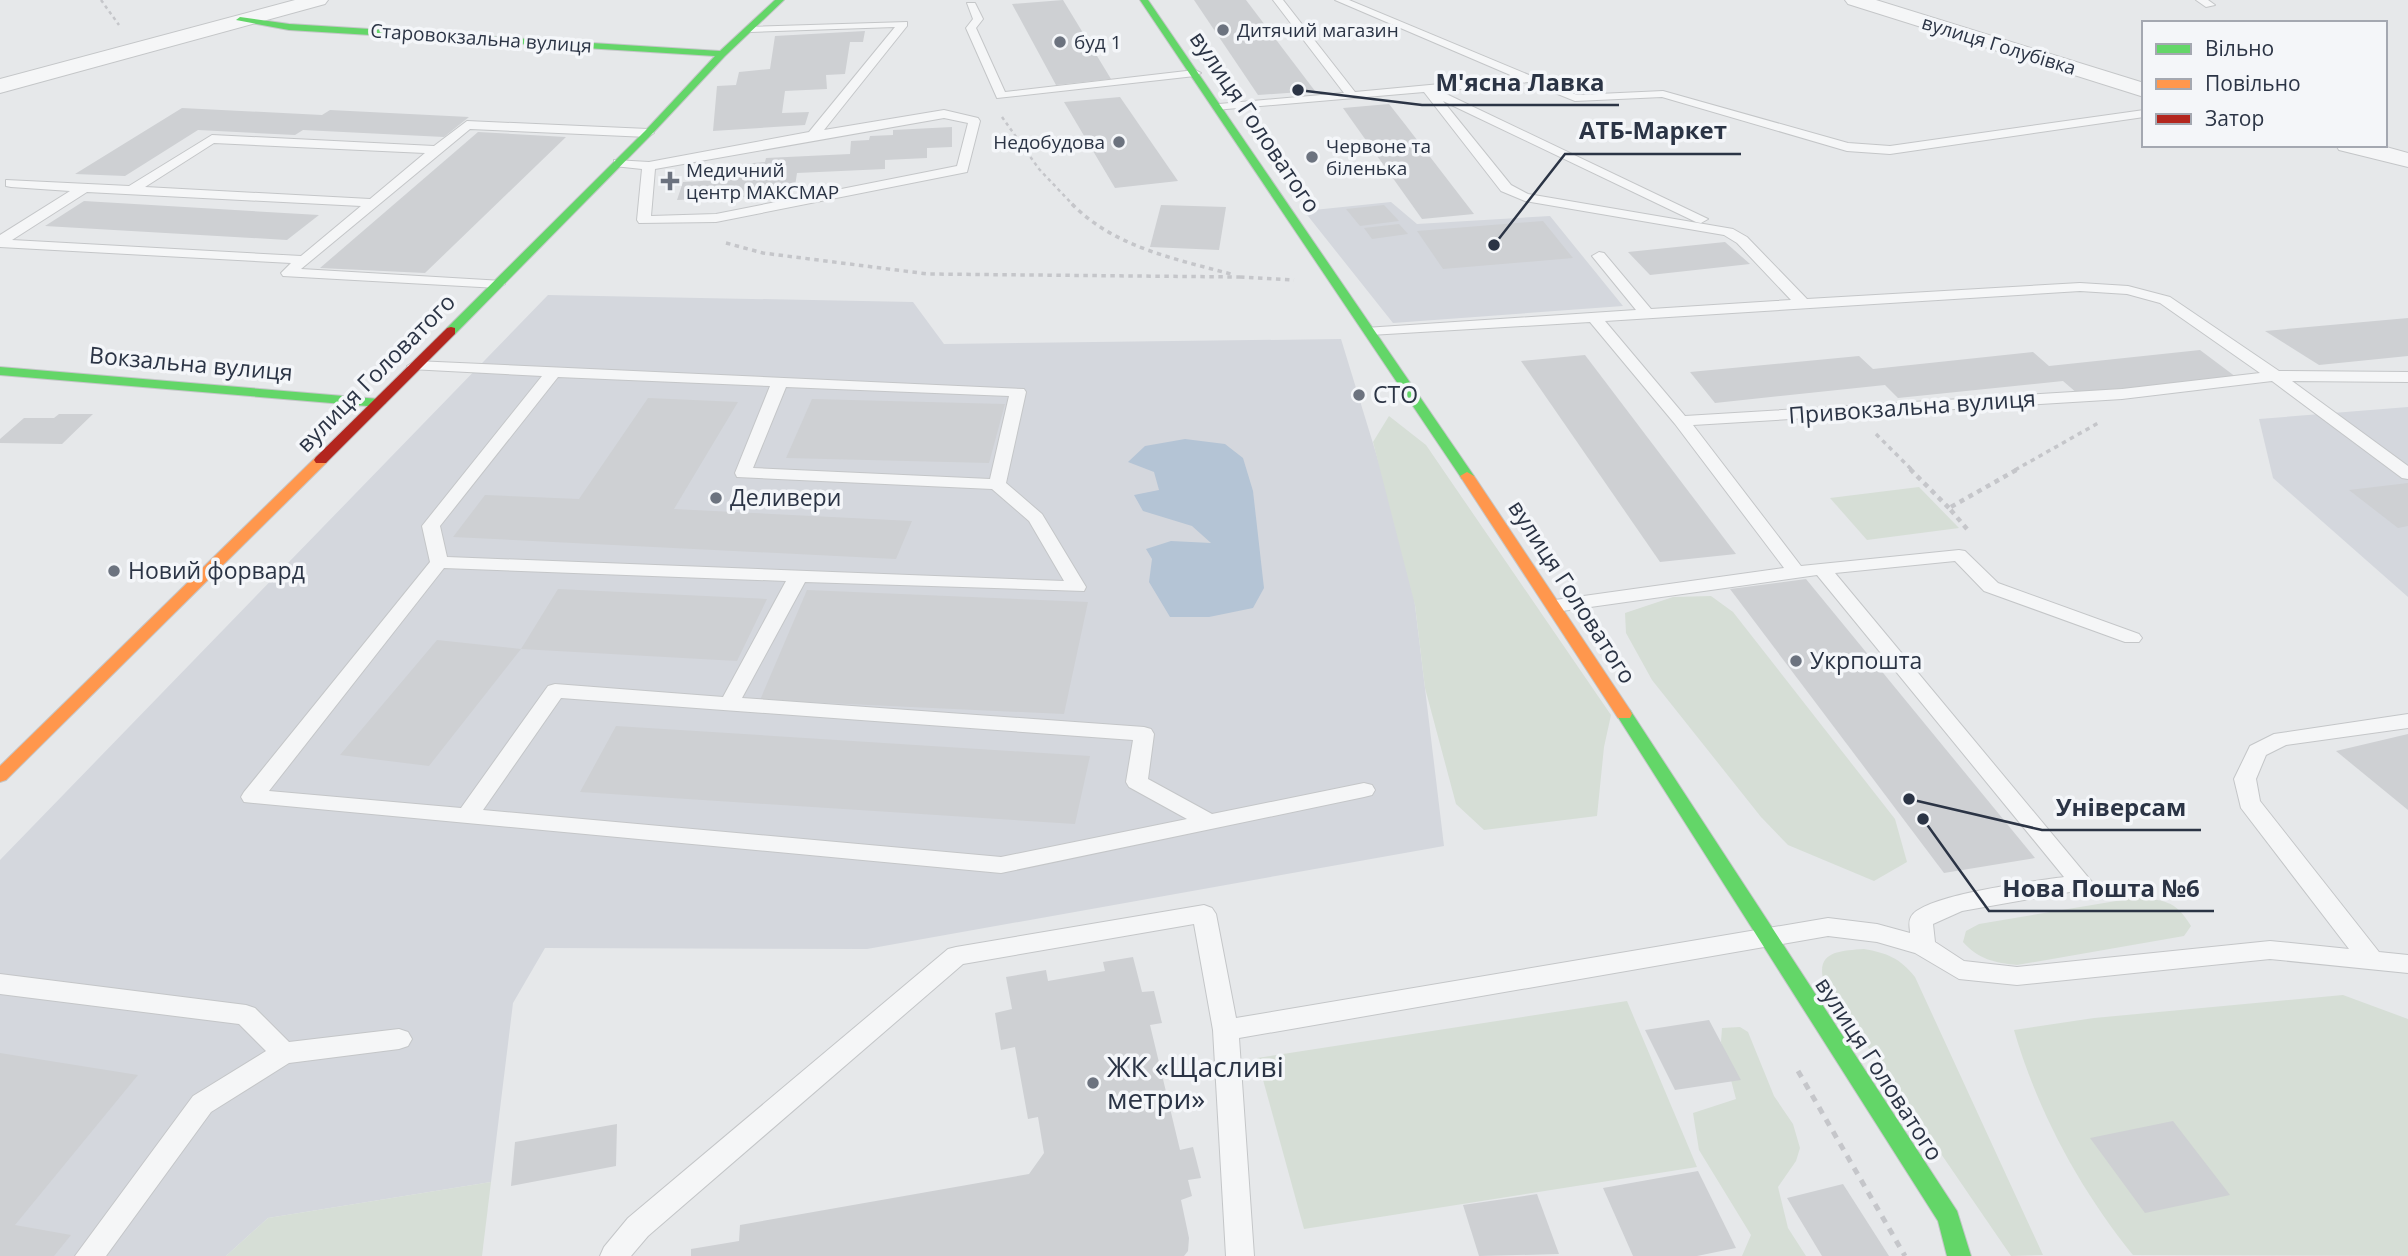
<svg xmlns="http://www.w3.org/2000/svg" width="2408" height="1256" viewBox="0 0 2408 1256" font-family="'Open Sans',sans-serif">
<rect width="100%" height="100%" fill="#e6e8ea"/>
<!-- built -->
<g fill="#d4d7dd">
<path d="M 1391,202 L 1417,224 L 1550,216 L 1623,306 L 1393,323 L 1304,211 Z"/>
<path d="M 548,295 L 913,302 L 944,344 L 1341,339 L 1410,564 L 1444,846 L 867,949 L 545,948 L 513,1003 L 491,1182 L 268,1218 L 226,1256 L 0,1256 L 0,860 Z"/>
<path d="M 2408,407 L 2408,597 L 2273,478 L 2259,419 Z"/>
</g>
<!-- green -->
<g fill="#d6ded6">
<path d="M 1389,416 L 1426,445 L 1611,715 L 1604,747 L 1597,816 L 1484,830 L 1456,804 L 1425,688 L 1415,605 L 1373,442 Z"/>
<path d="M 1919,487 L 1959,528 L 1867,540 L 1830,498 Z"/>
<path d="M 1711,596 L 1733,612 L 1895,819 L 1907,862 L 1874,881 L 1788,845 L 1761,817 L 1652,680 L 1626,633 L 1625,613 L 1673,597 Z"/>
<path d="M 2134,898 C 2163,900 2175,899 2191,926 L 2184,936 L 2017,965 C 1995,963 1978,959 1963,942 L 1966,931 L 1979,924 Z"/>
<path d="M 1864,949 C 1887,953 1900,958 1915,977 L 2043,1255 L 2011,1256 L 1824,983 C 1815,951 1839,951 1864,949 Z"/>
<path d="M 2343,995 L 2408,1019 L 2408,1256 L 2133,1255 C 2080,1190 2037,1110 2014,1030 L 2094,1018 Z"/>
<path d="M 1627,1001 L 1697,1167 L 1304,1229 L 1257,1058 Z"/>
<path d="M 1740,1027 L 1748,1032 L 1774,1096 L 1793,1124 L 1800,1148 L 1796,1161 L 1778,1187 L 1788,1228 L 1806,1256 L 1742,1256 L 1751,1235 L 1699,1150 L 1693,1113 L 1736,1099 L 1721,1042 L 1722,1028 Z"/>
<path d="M 491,1182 L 482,1256 L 226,1256 L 268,1218 Z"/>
</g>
<!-- water -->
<path fill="#b4c4d5" d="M 1185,439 L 1225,444 L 1243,458 L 1253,491 L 1264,588 L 1253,608 L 1209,617 L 1170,617 L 1149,582 L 1152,559 L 1146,549 L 1171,541 L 1211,543 L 1192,526 L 1143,511 L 1134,495 L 1159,490 L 1154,472 L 1128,462 L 1145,446 Z"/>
<!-- building -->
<g fill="#ced0d3">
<path d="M 1063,0 L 1111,79 L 1056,85 L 1012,4 Z"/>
<path d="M 1194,0 L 1246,0 L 1315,91 L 1258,95 Z"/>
<path d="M 865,31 L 863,42 L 850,42 L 845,74 L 826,75 L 827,89 L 785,91 L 782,113 L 809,112 L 805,125 L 713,131 L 717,86 L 736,85 L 739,72 L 770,69 L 775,36 Z"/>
<path d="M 1120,97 L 1178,181 L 1115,188 L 1064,102 Z"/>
<path d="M 1389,104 L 1404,123 L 1474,214 L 1422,219 L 1343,108 Z"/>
<path d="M 182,108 L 322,115 L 330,110 L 469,117 L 444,137 L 303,130 L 295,135 L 198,130 L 125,176 L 75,174 Z"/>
<path d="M 952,127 L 952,147 L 927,148 L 927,158 L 885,160 L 885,169 L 797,173 L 795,186 L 747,188 L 745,197 L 677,200 L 683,182 L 720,180 L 723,166 L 765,162 L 766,158 L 850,154 L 851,141 L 869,140 L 870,136 L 893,135 L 893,130 Z"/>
<path d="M 478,132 L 566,137 L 425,273 L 320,268 Z"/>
<path d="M 84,201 L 319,215 L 287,240 L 45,226 Z"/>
<path d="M 1161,205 L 1226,207 L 1219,250 L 1150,247 Z"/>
<path d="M 1384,205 L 1399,221 L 1360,226 L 1346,209 Z"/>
<path d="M 1543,221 L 1573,258 L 1443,269 L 1417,231 Z"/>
<path d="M 1399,224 L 1408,234 L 1372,239 L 1364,228 Z"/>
<path d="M 1725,242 L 1750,264 L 1650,275 L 1628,252 Z"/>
<path d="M 2408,318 L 2408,356 L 2319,365 L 2265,331 Z"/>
<path d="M 2200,350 L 2236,377 L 2078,394 L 2063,381 L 1898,398 L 1885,385 L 1715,403 L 1690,372 L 1859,356 L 1873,369 L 2033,352 L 2049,366 Z"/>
<path d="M 1585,355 L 1736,554 L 1660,562 L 1521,361 Z"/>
<path d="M 648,398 L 738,402 L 674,509 L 912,521 L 896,559 L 453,537 L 485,495 L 579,499 Z"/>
<path d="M 812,399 L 1005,404 L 989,463 L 786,458 Z"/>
<path d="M 59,414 L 93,414 L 62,444 L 0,443 L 0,439 L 24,418 L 54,418 Z"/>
<path d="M 2408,483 L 2408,526 L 2398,528 L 2349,490 Z"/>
<path d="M 1806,579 L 2035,858 L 1944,873 L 1730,589 Z"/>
<path d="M 558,589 L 767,599 L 737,661 L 521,649 L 429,766 L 340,755 L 437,640 L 521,649 Z"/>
<path d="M 807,590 L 1088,602 L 1064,714 L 760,700 Z"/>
<path d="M 616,726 L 1090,756 L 1075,824 L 580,792 Z"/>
<path d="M 2408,734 L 2408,810 L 2336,751 Z"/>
<path d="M 1133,957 L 1142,992 L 1154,991 L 1162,1023 L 1150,1025 L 1180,1150 L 1193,1147 L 1201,1178 L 1188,1180 L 1192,1196 L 1181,1200 L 1189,1238 L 1188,1251 L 1184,1256 L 691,1256 L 691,1249 L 739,1241 L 740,1225 L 1029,1174 L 1044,1153 L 1038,1117 L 1028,1119 L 1015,1047 L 1001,1050 L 995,1013 L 1012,1009 L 1006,977 L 1046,970 L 1048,981 L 1105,971 L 1103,962 Z"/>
<path d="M 1709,1020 L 1741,1080 L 1675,1090 L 1645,1030 Z"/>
<path d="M 0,1053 L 138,1075 L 15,1225 L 71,1235 L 54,1256 L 0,1256 Z"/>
<path d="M 2173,1121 L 2230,1195 L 2145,1213 L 2090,1138 Z"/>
<path d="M 617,1124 L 616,1166 L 511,1186 L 515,1142 Z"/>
<path d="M 1698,1171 L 1736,1248 L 1697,1256 L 1633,1256 L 1603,1188 Z"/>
<path d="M 1843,1184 L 1889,1256 L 1822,1256 L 1787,1198 Z"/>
<path d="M 1537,1194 L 1559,1254 L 1479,1256 L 1463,1205 Z"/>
</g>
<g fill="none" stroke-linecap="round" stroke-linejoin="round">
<!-- lane casing -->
<g stroke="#c4c6c8" stroke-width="2">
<g id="lane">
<path d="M 1273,0 L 1283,0 L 1355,92 L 1515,77 L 1335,0 L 1349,0 L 1577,95 L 1663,91 L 1848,143 L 1890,146 L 2144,110 L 2144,117 L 1890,154 L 1847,151 L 1662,97 L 1575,101 L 1528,82 L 1440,91 L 1708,219 L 1701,223 L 1696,222 L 1443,101 L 1511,185 L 1528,194 L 1733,229 L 1747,237 L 1807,299 L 2080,283 L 2128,286 L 2170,297 L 2279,371 L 2408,372 L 2408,382 L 2292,381 L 2408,466 L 2408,479 L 2402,478 L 2272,381 L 2122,399 L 1693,425 L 1801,566 L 1959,550 L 1965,551 L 1998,583 L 2139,634 L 2142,638 L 2139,642 L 2125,642 L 1984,591 L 1955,561 L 1835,573 L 2092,882 L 2089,888 L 2081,890 L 1962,911 L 1933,924 L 1935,942 L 1964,961 L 2017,967 L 2270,941 L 2349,949 L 2241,808 L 2234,779 L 2250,746 L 2274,734 L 2408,714 L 2408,728 L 2286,745 L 2266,755 L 2256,779 L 2260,801 L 2379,952 L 2408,955 L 2408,973 L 2270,959 L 2017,985 L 1959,979 L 1915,953 L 1877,942 L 1828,936 L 1239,1038 L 1254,1256 L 1226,1256 L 1213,1030 L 1194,924 L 963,964 L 648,1236 L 631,1256 L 600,1256 L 604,1247 L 628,1218 L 948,949 L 956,947 L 1204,905 L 1212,908 L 1216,914 L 1236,1018 L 1828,918 L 1877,924 L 1910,933 C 1910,928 1908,922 1911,917 C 1922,895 2036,881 2064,877 L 1817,575 L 1555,612 L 1548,610 L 1546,606 L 1555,600 L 1784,568 L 1675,424 L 1590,322 L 1370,335 L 1363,331 L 1365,328 L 1636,310 L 1592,256 L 1599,252 L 1604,253 L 1651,309 L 1791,300 L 1737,243 L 1724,235 L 1525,201 L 1501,191 L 1424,92 L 1215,110 L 1215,106 L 1219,104 L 1344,93 ZM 2080,291 L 2127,294 L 2160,303 L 2260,373 L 2122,389 L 1685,416 L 1605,321 Z"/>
<path d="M 2196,0 L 2208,0 L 2215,5 L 2206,7 Z"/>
<path d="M 967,3 L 975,3 L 983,19 L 976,28 L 1005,92 L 1195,70 L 1201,73 L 1195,76 L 997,98 L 966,28 L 973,19 Z"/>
<path d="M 907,22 L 907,26 L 824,130 L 944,110 L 978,118 L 980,121 L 967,172 L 716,222 L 639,223 L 637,220 L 642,169 L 614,166 L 614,160 L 649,162 L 809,132 L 895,27 L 751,32 L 747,31 L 747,27 ZM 944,118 L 968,123 L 957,166 L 716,214 L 651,216 L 655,169 Z"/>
<path d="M 467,121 L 648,129 L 654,133 L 648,137 L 470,129 L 301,269 L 503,281 L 505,284 L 498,288 L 283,276 L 281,273 L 291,263 L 0,247 L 0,235 L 70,191 L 11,187 L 6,186 L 6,180 L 129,186 L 212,135 L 434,146 ZM 214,143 L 425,153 L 370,199 L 145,187 ZM 87,192 L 361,206 L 301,256 L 12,240 Z"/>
<path d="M 415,361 L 1024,389 L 1026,392 L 1006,483 L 1042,514 L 1086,587 L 1084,591 L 805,582 L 742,698 L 1144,727 L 1151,729 L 1154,734 L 1148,779 L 1212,814 L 1364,783 L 1372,785 L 1375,790 L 1372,795 L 1364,797 L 1001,873 L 244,802 L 241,797 L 244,792 L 430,562 L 422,526 L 542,376 L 410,369 L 407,366 ZM 558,377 L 770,386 L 735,473 L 737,477 L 992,489 L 1029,521 L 1064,581 L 447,557 L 440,526 ZM 786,387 L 1009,396 L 990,479 L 753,468 ZM 444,568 L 786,581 L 723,697 L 555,684 L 548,686 L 461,808 L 269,791 ZM 561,698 L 1133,740 L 1126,782 L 1129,787 L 1187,819 L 1001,857 L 483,810 Z"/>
<path d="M 0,974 L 246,1005 L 255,1008 L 289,1042 L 399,1029 L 408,1032 L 412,1039 L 408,1046 L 399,1049 L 289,1063 L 211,1112 L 106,1256 L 75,1256 L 193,1096 L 266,1051 L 239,1024 L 0,994 Z"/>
</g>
</g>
<!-- street casing -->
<g stroke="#c4c6c8" stroke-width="2">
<g id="street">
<path d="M 295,0 L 328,0 L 325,4 L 0,93 L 0,79 Z"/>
<path d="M 1845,0 L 1876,0 L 2144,83 L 2144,97 L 1848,4 Z"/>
<path d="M 2336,145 L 2379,145 L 2408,153 L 2408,167 L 2339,150 Z"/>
</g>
</g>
<!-- fast casing -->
<g stroke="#c4c6c8" stroke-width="2">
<g id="fast">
<path d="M 775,0 L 784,0 L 725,56 L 651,135 L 455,334 L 447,334 L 447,328 L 645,131 L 715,56 L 289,30 L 236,20 L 240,17 L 289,24 L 720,51 Z"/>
<path d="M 1140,0 L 1148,0 L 1474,476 L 1472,479 L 1462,479 Z"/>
<path d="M 0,367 L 379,399 L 386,403 L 379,407 L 0,375 Z"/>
<path d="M 1624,709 L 1630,710 L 1957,1211 L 1971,1256 L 1947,1256 L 1938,1221 L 1616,714 Z"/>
</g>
</g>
<!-- slow casing -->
<g stroke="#c4c6c8" stroke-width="2">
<g id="slow">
<path d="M 321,456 L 326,457 L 328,460 L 326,463 L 6,780 L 0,782 L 0,766 L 316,457 Z"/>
<path d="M 1467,472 L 1474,476 L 1630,710 L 1632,714 L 1630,718 L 1618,718 L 1460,476 Z"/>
</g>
</g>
<!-- jam casing -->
<g stroke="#c4c6c8" stroke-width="2">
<path id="jam" d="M 451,327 L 455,328 L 455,334 L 326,463 L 316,463 L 314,460 L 316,457 L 447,328 Z"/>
</g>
<!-- path-far3 -->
<g stroke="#c5c6ca" stroke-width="2.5" stroke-dasharray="3.5 3.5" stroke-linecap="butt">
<path d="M 101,0 L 119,25"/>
<path d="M 1002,117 L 1039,169 L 1074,206"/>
</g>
<!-- path-far2 -->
<g stroke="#c5c6ca" stroke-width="3.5" stroke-dasharray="4.5 4.5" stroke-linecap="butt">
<path d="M 1072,204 C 1114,247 1175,259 1231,274"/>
<path d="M 726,243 L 763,253 L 928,274 L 1240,277"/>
<path d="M 1240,277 L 1294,280"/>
<path d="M 1876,434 L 1912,470"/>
<path d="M 2015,470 L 2100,422"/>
</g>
<!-- path-far1 -->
<g stroke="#c5c6ca" stroke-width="4.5" stroke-dasharray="5 5" stroke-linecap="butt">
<path d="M 1910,469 L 1949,508"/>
<path d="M 1967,529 L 1949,508 L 2018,469"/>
</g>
<!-- path -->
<path stroke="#c5c6ca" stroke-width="5" stroke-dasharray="7 7" stroke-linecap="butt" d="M 1798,1071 L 1905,1256"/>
<!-- lane -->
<use href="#lane" fill="#f5f6f7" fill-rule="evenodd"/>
<!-- street -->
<use href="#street" fill="#f5f6f7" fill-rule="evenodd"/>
<!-- fast -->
<use href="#fast" fill="#63d668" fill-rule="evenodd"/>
<!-- slow -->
<use href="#slow" fill="#ff974d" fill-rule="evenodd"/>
<!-- jam -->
<use href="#jam" fill="#b3261e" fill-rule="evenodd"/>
</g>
<!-- markers -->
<g fill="#6c737f" stroke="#f4f6f9" stroke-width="2.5">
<circle cx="1223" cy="30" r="7"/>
<circle cx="1060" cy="42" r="7"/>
<circle cx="1119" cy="142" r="7"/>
<circle cx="1312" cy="157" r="7"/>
<path d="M666.5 170.5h7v7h7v7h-7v7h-7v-7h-7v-7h7z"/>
<circle cx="1359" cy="395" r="7"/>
<circle cx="716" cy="498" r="7"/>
<circle cx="114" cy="571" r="7"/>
<circle cx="1796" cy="661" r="7"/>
<circle cx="1093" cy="1083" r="7"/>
</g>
<g text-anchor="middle" stroke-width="7" stroke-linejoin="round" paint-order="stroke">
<!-- far-poi labels -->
<g font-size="19" fill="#2b3445" stroke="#f4f6f9" text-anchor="start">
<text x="1237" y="37">Дитячий магазин</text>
<text x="1074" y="49">буд 1</text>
<text x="1105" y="149" text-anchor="end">Недобудова</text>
<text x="1326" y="153">Червоне та<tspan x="1326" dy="22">біленька</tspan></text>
<text x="686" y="177">Медичний<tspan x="686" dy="22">центр МАКСМАР</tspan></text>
</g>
<!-- far-street labels -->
<g font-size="19" fill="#2b3445" stroke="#f4f6f9">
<text transform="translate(481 38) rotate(4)" y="7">Старовокзальна вулиця</text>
<text transform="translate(1999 45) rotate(17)" y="7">вулиця Голубівка</text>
</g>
<!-- street labels -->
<g font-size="23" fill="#2b3445" stroke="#f4f6f9">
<text transform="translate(1255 122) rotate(56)" y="8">вулиця Головатого</text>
<text transform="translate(191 364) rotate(5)" y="8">Вокзальна вулиця</text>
<text transform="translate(376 373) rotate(-45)" y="8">вулиця Головатого</text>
<text transform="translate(1912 407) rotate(-4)" y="8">Привокзальна вулиця</text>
<text transform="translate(1572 592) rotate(57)" y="8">вулиця Головатого</text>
<text transform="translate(1879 1069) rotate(57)" y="8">вулиця Головатого</text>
</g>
<!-- poi labels -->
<g font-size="23" fill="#2b3445" stroke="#f4f6f9" text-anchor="start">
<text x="1373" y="403">СТО</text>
<text x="730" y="506">Деливери</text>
<text x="128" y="579">Новий форвард</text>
<text x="1810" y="669">Укрпошта</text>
</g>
<!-- near-poi labels -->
<g font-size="28" fill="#2b3445" stroke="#f4f6f9" text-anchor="start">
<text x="1107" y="1077">ЖК «Щасливі<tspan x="1107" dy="32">метри»</tspan></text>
</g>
</g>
<!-- callouts -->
<path fill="none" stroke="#2b3445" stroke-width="2.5" d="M1298 90L1422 105H1619M1494 245L1565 154H1741M1909 799L2042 830H2201M1923 819L1989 911H2214"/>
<g fill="#2b3445" stroke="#f4f6f9" stroke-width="2.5">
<circle cx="1298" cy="90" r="7"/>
<circle cx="1494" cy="245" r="7"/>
<circle cx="1909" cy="799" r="7"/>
<circle cx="1923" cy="819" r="7"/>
</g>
<g font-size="24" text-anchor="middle" font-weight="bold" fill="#2b3445" stroke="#f4f6f9" stroke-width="7" stroke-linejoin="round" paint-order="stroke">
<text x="1520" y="91">М'ясна Лавка</text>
<text x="1653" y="139">АТБ-Маркет</text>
<text x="2121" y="816">Універсам</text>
<text x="2101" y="897">Нова Пошта №6</text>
</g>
<!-- legend -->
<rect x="2142" y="21" width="245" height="126" fill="#f4f6f9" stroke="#a4a8b1" stroke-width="2"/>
<rect x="2156" y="44" width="35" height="10" fill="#63d668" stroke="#a4a8b1" stroke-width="2"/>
<text x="2205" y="56" font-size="21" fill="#2b3445">Вільно</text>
<rect x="2156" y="79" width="35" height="10" fill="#ff974d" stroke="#a4a8b1" stroke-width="2"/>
<text x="2205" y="91" font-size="21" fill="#2b3445">Повільно</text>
<rect x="2156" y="114" width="35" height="10" fill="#b3261e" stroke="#a4a8b1" stroke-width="2"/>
<text x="2205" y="126" font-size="21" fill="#2b3445">Затор</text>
</svg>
